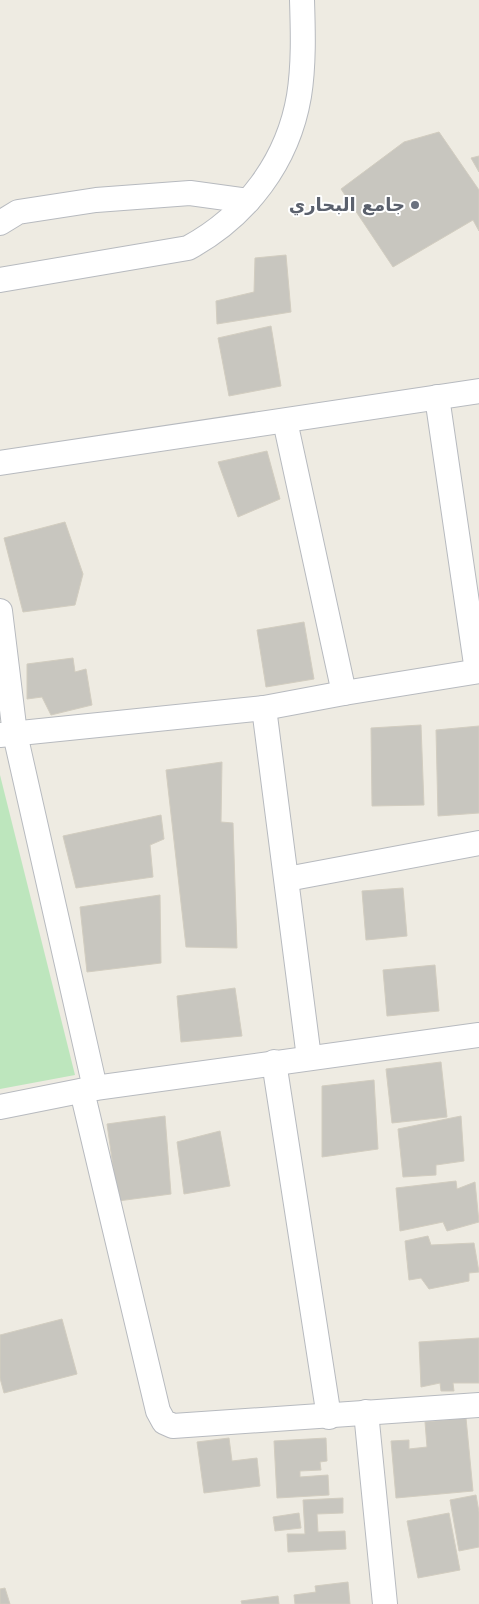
<svg xmlns="http://www.w3.org/2000/svg" width="479" height="1604" viewBox="0 0 479 1604" font-family="'DejaVu Sans','Noto Naskh Arabic',sans-serif">
<rect width="100%" height="100%" fill="#eeebe2"/>
<!-- green -->
<path fill="#bde6bd" d="M 0,775 L 75,1075 L 0,1089 Z"/>
<!-- building -->
<g fill="#c8c6bf" stroke="#d2cdc0">
<path d="M 439,132 L 479,190 L 479,231 L 473,220 L 393,267 L 341,189 L 404,142 Z"/>
<path d="M 479,156 L 479,172 L 471,158 Z"/>
<path d="M 286,255 L 291,312 L 217,324 L 216,301 L 254,292 L 255,258 Z"/>
<path d="M 271,326 L 281,386 L 229,396 L 218,338 Z"/>
<path d="M 267,451 L 280,499 L 238,517 L 218,462 Z"/>
<path d="M 65,522 L 83,574 L 75,605 L 23,612 L 4,538 Z"/>
<path d="M 304,622 L 314,679 L 266,687 L 257,630 Z"/>
<path d="M 73,658 L 75,672 L 86,669 L 92,705 L 51,715 L 42,697 L 27,699 L 27,664 Z"/>
<path d="M 421,725 L 424,805 L 372,806 L 371,728 Z"/>
<path d="M 479,726 L 479,813 L 438,816 L 436,730 Z"/>
<path d="M 222,762 L 221,822 L 233,823 L 237,948 L 186,947 L 166,770 Z"/>
<path d="M 161,815 L 164,839 L 150,845 L 153,877 L 76,888 L 63,836 Z"/>
<path d="M 403,888 L 407,936 L 366,940 L 362,891 Z"/>
<path d="M 160,895 L 161,963 L 87,972 L 80,907 Z"/>
<path d="M 435,965 L 439,1011 L 387,1016 L 383,970 Z"/>
<path d="M 235,988 L 242,1036 L 181,1042 L 177,996 Z"/>
<path d="M 441,1062 L 447,1117 L 392,1123 L 386,1069 Z"/>
<path d="M 374,1080 L 378,1149 L 322,1157 L 322,1086 Z"/>
<path d="M 165,1116 L 171,1194 L 118,1201 L 107,1124 Z"/>
<path d="M 461,1116 L 464,1161 L 436,1165 L 436,1175 L 403,1177 L 398,1129 Z"/>
<path d="M 220,1131 L 230,1186 L 184,1194 L 177,1142 Z"/>
<path d="M 456,1181 L 457,1189 L 475,1182 L 479,1222 L 447,1231 L 443,1222 L 400,1231 L 396,1188 Z"/>
<path d="M 428,1236 L 431,1245 L 474,1243 L 479,1272 L 469,1273 L 469,1281 L 429,1289 L 421,1278 L 409,1280 L 405,1241 Z"/>
<path d="M 62,1319 L 77,1374 L 4,1393 L 0,1378 L 0,1335 Z"/>
<path d="M 479,1338 L 479,1383 L 453,1383 L 454,1391 L 441,1391 L 440,1383 L 421,1387 L 419,1342 Z"/>
<path d="M 466,1418 L 473,1491 L 396,1498 L 391,1441 L 409,1440 L 409,1449 L 427,1447 L 425,1422 Z"/>
<path d="M 229,1438 L 232,1461 L 257,1458 L 260,1486 L 204,1493 L 197,1442 Z"/>
<path d="M 326,1438 L 327,1461 L 320,1462 L 321,1470 L 300,1471 L 300,1477 L 328,1475 L 329,1495 L 277,1498 L 274,1441 Z"/>
<path d="M 476,1495 L 479,1512 L 479,1547 L 459,1551 L 450,1500 Z"/>
<path d="M 343,1498 L 343,1513 L 317,1514 L 318,1532 L 345,1531 L 346,1549 L 288,1552 L 287,1534 L 305,1534 L 303,1500 Z"/>
<path d="M 299,1513 L 301,1528 L 275,1531 L 273,1517 Z"/>
<path d="M 449,1513 L 460,1570 L 418,1578 L 407,1521 Z"/>
<path d="M 348,1582 L 350,1604 L 295,1604 L 294,1595 L 316,1592 L 315,1586 Z"/>
<path d="M 5,1588 L 10,1604 L 0,1604 L 0,1589 Z"/>
<path d="M 278,1596 L 279,1604 L 242,1604 L 241,1601 Z"/>
</g>
<g fill="none" stroke-linecap="round" stroke-linejoin="round">
<!-- street casing -->
<g stroke="#b7babf" stroke-width="26">
<g id="street">
<path d="M 0,223 L 18,212 L 96,200 L 190,193 L 248,201"/>
<path d="M 0,280 L 188,248 C 247,216 288,161 299,96 C 304,65 303,31 302,0"/>
<path d="M 437,397 L 477,671"/>
<path d="M 285,421 L 344,693"/>
<path d="M 0,463 L 479,391"/>
<path d="M 0,611 L 15,734 L 95,1088"/>
<path d="M 264,708 L 309,1058"/>
<path d="M 0,735 L 264,708 L 344,693 L 479,671"/>
<path d="M 287,879 L 479,843"/>
<path d="M 274,1062 L 329,1417"/>
<path d="M 82,1091 L 158,1411 L 164,1422 L 173,1426 L 479,1405"/>
<path d="M 0,1107 L 95,1088 L 479,1035"/>
<path d="M 366,1412 L 385,1604"/>
</g>
</g>
<!-- street -->
<use href="#street" stroke="#fff" stroke-width="24"/>
</g>
<!-- markers -->
<circle fill="#6b7280" stroke="#fff" stroke-width="2" cx="415" cy="205" r="5"/>
<g text-anchor="middle" stroke-width="4" stroke-linejoin="round" paint-order="stroke">
<!-- worship labels -->
<g font-size="18" font-weight="bold" fill="#5b616d" stroke="#fff" text-anchor="end">
<text x="405" y="211">جامع البحاري</text>
</g>
</g>
</svg>
